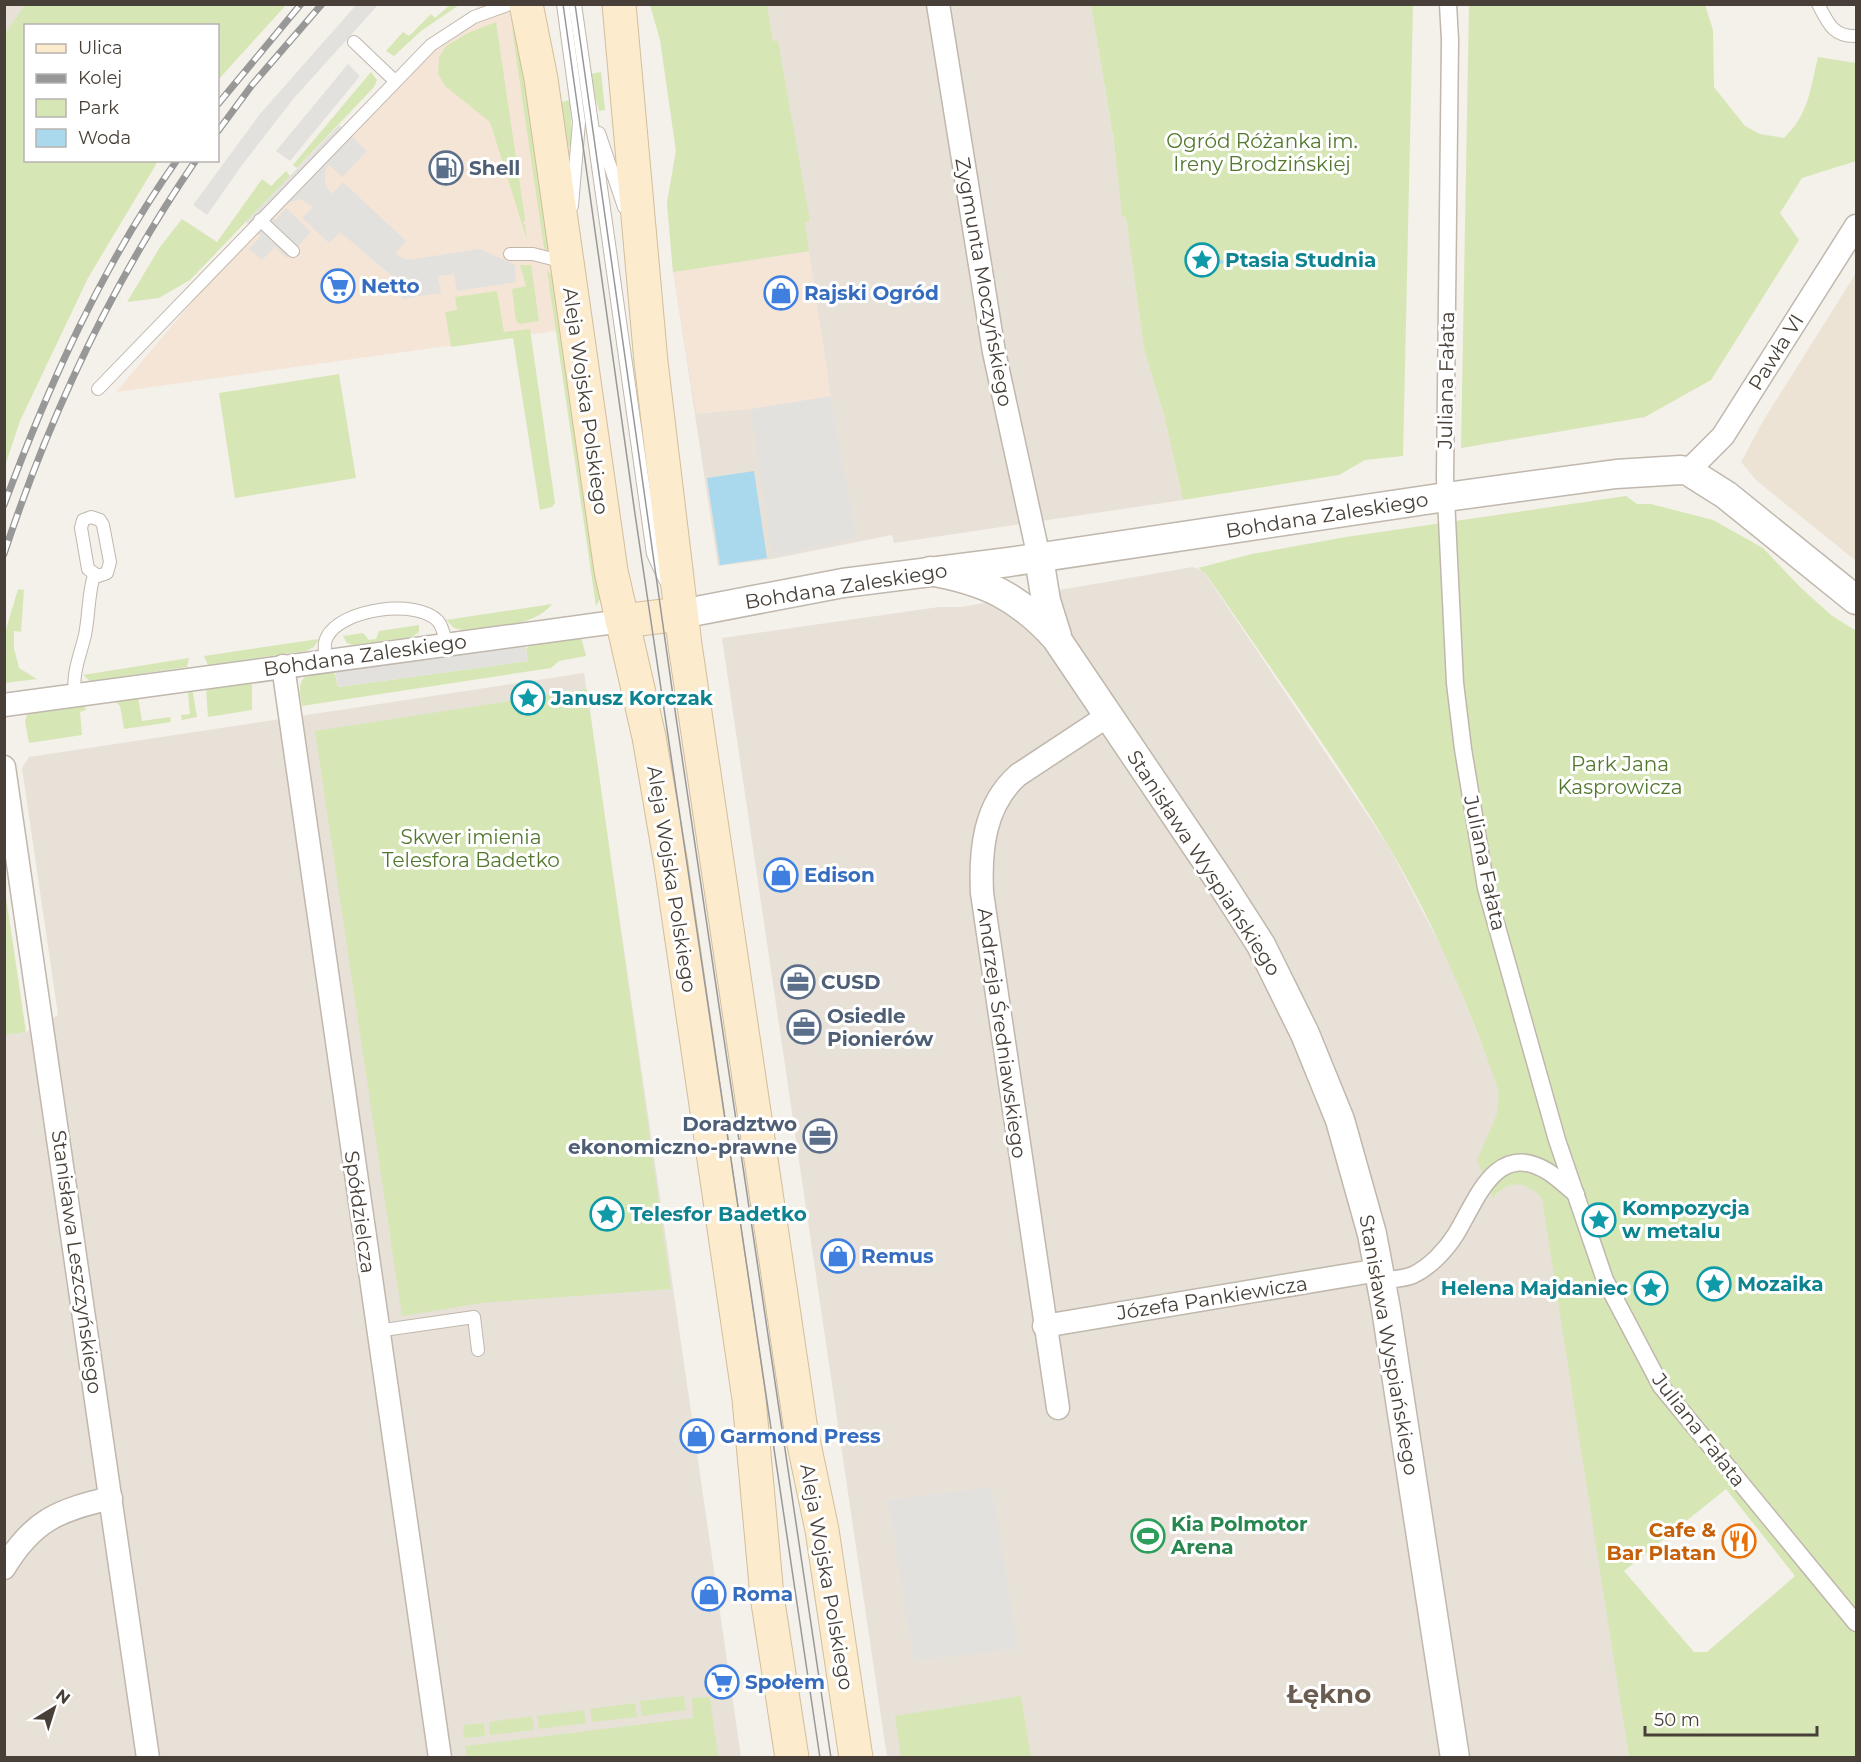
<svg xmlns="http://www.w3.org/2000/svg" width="1861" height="1762" viewBox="0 0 1861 1762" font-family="Montserrat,sans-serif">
<rect width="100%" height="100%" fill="#f4f0ea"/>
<!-- residential -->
<g fill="#e8e1d8">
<path d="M 5,5 L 25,5 L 5,35 Z"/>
<path d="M 656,5 L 1091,5 L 1114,143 L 1123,216 L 1126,216 L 1144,349 L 1164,415 L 1183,500 L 894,543 L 892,535 L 772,559 L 718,566 L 673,270 L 667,203 L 676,151 Z"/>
<path d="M 1193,567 L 1204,572 L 1389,847 L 1451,966 L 1542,1199 L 1565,1331 L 1629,1757 L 887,1757 L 722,638 L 939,607 L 961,607 Z"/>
<path d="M 584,673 L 741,1757 L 5,1757 L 4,1035 L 26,1032 L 58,1015 L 22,768 L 29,757 Z"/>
</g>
<!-- commercial -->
<g fill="#f5e5d7">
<path d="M 479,5 L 516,5 L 569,329 L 116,392 L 215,275 Z"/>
<path d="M 809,251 L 831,396 L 857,538 L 772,557 L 752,409 L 696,414 L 673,272 Z"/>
</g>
<!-- education -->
<path fill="#ede3d5" d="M 1856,273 L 1856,561 L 1757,481 L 1741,462 L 1763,421 Z"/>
<!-- green -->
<g fill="#d6e7b5" fill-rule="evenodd">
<path d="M 451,4 L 459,5 L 421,31 L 394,56 L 386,51 L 403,32 L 409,36 L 431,14 L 435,18 Z"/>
<path d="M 25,5 L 286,5 L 218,80 L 218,26 L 26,26 L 26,160 L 158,161 L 88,278 L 20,421 L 5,466 L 4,35 Z"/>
<path d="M 650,5 L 767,5 L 773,41 L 778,41 L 810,221 L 805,222 L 809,251 L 673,272 L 667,203 L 676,151 L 660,40 Z"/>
<path d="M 1091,5 L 1413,5 L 1403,456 L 1365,460 L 1339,475 L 1183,500 L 1164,415 L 1144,349 L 1126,217 L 1122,216 L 1114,142 Z"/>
<path d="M 1469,5 L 1705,5 L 1713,30 L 1714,87 L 1745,126 L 1760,134 L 1784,138 C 1809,114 1810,90 1818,57 L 1856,63 L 1856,161 L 1802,178 L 1780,213 L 1799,240 L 1711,380 L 1645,417 L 1461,448 Z"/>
<path d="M 496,22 L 525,219 L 523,224 L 525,224 L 527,240 L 490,122 L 445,86 L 438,74 L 439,57 L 446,46 L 470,32 Z"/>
<path d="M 512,29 L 521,41 L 549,249 L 546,250 L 544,248 Z"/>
<path d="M 371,72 L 377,80 L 374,87 L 297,168 L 293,165 Z"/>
<path d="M 601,72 L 605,110 L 599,111 L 589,74 Z"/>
<path d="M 570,100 L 572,145 L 566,149 L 557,103 Z"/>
<path d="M 286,171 L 290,176 L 190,280 L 159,298 L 127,302 L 160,247 L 182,219 L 217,242 L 262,179 L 271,186 Z"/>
<path d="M 520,265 L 531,265 L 539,321 L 520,324 L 516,321 L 512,289 L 526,286 Z"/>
<path d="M 547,270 L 558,284 L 601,597 L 596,606 Z"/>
<path d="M 497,291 L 504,332 L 530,329 L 555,503 L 552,507 L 540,510 L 513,338 L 451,347 L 445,312 L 457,310 L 455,297 Z"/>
<path d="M 339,374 L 356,478 L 235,498 L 219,393 Z"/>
<path d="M 1626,496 L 1637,504 L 1651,504 L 1713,520 L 1763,548 L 1800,587 L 1831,615 L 1856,631 L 1856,1757 L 1629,1757 L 1542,1199 C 1529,1181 1506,1179 1493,1198 L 1477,1160 L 1497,1114 L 1499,1092 C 1470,1008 1435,925 1389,847 C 1333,754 1268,665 1206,574 L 1198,568 L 1252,554 L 1346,537 ZM 1726,1489 L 1795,1576 L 1707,1652 L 1694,1652 L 1624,1571 Z"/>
<path d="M 18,589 L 24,590 L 21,632 L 14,631 L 14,648 L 19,668 L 37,679 L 5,683 L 5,633 Z"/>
<path d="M 552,604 C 533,628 490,627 462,630 L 454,628 L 446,620 Z"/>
<path d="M 419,625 L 419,632 L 412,637 L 353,645 L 347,643 L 343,636 L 363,633 L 369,640 L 376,639 L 379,631 Z"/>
<path d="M 581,637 L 586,656 L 559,661 L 551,668 L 302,706 C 296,675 303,675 331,671 L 335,674 L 338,687 L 528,661 L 526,649 L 532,643 Z"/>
<path d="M 319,639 L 314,647 L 306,651 L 208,665 L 204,656 Z"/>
<path d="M 189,658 L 187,667 L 90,681 L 83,675 Z"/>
<path d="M 252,682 L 252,710 L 208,717 L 206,688 Z"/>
<path d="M 587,689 L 671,1289 L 481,1303 L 402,1316 L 315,731 Z"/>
<path d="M 190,690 L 193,693 L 197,717 L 182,720 L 181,715 L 190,714 L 188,693 Z"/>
<path d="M 138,697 L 142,721 L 170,717 L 171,722 L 124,729 L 120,706 L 114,700 Z"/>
<path d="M 84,705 L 86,710 L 80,712 L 82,735 L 29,743 L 25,721 L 28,712 Z"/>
<path d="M 5,890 L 26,1032 L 5,1035 L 4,1035 Z"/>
<path d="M 684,1696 L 686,1710 L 642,1716 L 640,1701 Z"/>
<path d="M 1021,1696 L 1031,1757 L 901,1757 L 895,1716 Z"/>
<path d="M 710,1697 L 718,1757 L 467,1757 L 465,1746 L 693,1718 L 692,1698 Z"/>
<path d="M 635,1703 L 637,1717 L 592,1722 L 590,1709 Z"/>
<path d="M 584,1710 L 586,1723 L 539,1729 L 537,1716 Z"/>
<path d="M 532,1716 L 534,1730 L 490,1735 L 489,1722 Z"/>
<path d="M 484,1723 L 485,1736 L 464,1738 L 463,1725 Z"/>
</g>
<!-- parking -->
<g fill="#e3e1de">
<path d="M 357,4 L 378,5 L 294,98 L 242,165 L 207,215 L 193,205 L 260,114 Z"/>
<path d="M 348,64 L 360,76 L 290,161 L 276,151 Z"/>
<path d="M 339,125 L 367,151 L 342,177 L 329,165 L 325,171 L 325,184 L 332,194 L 343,182 L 406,241 L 395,254 L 407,260 L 480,249 L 515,265 L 516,282 L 457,291 L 454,274 L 438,276 L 441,293 L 402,299 L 399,282 L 340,232 L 329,243 L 302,218 L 313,207 L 300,199 L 286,204 L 273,218 L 275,220 L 286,208 L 311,232 L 287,258 L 275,247 L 262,260 L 249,249 L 261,236 L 246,222 Z"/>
<path d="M 831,396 L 857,538 L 772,557 L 751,409 Z"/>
<path d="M 525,644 L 528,661 L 338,687 L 335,670 Z"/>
<path d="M 992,1487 L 1018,1649 L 914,1661 L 888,1500 Z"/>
</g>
<!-- water -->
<g fill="#aad9ee">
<path d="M 1270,258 L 1271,268 L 1257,269 L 1257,262 L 1196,265 L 1196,261 Z"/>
<path d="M 754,471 L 767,558 L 720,565 L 707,478 Z"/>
</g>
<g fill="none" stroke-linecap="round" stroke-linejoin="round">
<!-- service casing -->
<g stroke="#c0b7ad" stroke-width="14">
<g id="service">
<path d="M 563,4 L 579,122 L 572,206"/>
<path d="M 575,4 L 653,554 L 665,580"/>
<path d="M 1818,4 C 1828,23 1833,37 1856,36"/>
<path d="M 354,42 L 395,81"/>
<path d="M 599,133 L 624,207"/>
<path d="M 260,220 L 293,251"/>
<path d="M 510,254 L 533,254 L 564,262"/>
<path d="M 98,389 L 431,45 L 474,17 L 510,4"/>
<path d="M 91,517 L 100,520 L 103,525 L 110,562 L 107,573 L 98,576 L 88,569 L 81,528 L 83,520 Z"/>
<path d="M 326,661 C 325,653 323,644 327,637 C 341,609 416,598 438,621 C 443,627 444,635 446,643"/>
<path d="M 75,694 C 72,673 80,656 85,635 C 89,615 88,595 94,575"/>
<path d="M 377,1331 L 474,1317 L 478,1350"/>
</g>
</g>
<!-- pedestrian casing -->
<g stroke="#c0b7ad" stroke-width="19">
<g id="pedestrian">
<path d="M 1448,4 L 1450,40 L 1445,478 L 1455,683 L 1463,749 L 1486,888 L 1557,1140 L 1605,1280 L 1661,1386 L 1856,1623"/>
<path d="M 1381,1281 C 1391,1279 1404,1279 1413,1275 C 1430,1267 1446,1250 1456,1234 C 1476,1202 1495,1140 1547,1171 C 1557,1177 1566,1186 1576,1194"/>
</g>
</g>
<!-- minor casing -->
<g stroke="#c0b7ad" stroke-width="25">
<g id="minor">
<path d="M 938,4 L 994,352 L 1039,558"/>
<path d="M 1688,471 L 1723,436 L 1856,226"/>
<path d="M 283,666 L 440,1758"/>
<path d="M 4,705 L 622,621"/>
<path d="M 4,767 L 148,1758"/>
<path d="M 1044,1326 L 1379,1270"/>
<path d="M 1058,1408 L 982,893 C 980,850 984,805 1018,775 L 1109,715"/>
<path d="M 4,1568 C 33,1520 59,1510 111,1498"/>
</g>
</g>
<!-- tertiary casing -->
<g stroke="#c0b7ad" stroke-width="31">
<g id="tertiary">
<path d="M 1039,558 L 1046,601 L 1057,636"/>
<path d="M 930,571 C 985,581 1018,596 1056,638 L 1220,881 L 1261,945 L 1305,1034 L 1340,1120 L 1372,1234 L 1386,1309 L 1455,1758"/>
<path d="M 681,614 L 843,583 L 1009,562 L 1446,497 L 1616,474 L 1681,470 L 1688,471 L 1726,495 L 1856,600"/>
</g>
</g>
<!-- secondary casing -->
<g stroke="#d2be9b" stroke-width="35">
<g id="secondary">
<path d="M 526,4 L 541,79 L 611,571 L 649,737 L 671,865 L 749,1399 L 767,1596 L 792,1758"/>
<path d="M 619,4 L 651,362 L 685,645 L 801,1430 L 822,1530 L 856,1758"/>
<path d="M 622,621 L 681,614"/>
</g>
</g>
<!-- service -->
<use href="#service" stroke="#fff" stroke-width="12"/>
<!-- pedestrian -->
<use href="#pedestrian" stroke="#fff" stroke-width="16"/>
<!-- minor -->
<use href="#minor" stroke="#fff" stroke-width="22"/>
<!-- tertiary -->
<use href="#tertiary" stroke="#fff" stroke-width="28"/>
<!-- secondary -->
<use href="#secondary" stroke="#fcebcc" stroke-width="33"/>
<!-- tram -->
<g stroke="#989898" stroke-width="1.5">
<path d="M 563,4 L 635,514 L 820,1758"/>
<path d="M 575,4 L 676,717 L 831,1758"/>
</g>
<!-- rail casing -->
<g stroke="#989898" stroke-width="7">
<g id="rail">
<path d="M 218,104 L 301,4"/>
<path d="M 218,131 L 252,85 L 322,4"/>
<path d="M 4,505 C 49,384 102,266 177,160"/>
<path d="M 4,554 C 50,414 113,281 196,160"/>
</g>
</g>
<!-- rail -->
<use href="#rail" stroke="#fff" stroke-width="4.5" stroke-dasharray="14" stroke-linecap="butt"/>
</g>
<!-- icons -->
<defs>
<g id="fuel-ring" transform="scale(1.725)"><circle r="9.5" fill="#fff" stroke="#5c6f8a" stroke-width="1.5"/><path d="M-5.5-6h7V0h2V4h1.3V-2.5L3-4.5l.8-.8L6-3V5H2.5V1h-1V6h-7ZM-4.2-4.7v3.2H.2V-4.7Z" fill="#5c6f8a"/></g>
<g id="sight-ring" transform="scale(1.725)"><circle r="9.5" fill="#fff" stroke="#0f9aa8" stroke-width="1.5"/><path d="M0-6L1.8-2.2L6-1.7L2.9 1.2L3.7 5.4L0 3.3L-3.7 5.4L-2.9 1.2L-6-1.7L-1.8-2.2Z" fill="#0f9aa8"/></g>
<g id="supermarket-ring" transform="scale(1.725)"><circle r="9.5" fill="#fff" stroke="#3f7fe0" stroke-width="1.5"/><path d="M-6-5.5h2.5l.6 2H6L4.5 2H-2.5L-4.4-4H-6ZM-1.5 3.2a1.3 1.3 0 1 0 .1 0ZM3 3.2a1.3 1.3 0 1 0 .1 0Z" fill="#3f7fe0"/></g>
<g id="shop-ring" transform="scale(1.725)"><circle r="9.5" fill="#fff" stroke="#3f7fe0" stroke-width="1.5"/><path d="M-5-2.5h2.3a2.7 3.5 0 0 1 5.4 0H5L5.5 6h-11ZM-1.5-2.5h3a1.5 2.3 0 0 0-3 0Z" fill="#3f7fe0"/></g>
<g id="office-ring" transform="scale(1.725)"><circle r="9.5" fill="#fff" stroke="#5c6f8a" stroke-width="1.5"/><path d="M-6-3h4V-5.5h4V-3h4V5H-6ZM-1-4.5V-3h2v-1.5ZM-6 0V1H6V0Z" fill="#5c6f8a"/></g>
<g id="stadium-ring" transform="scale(1.725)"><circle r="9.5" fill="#fff" stroke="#2e9e5b" stroke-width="1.5"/><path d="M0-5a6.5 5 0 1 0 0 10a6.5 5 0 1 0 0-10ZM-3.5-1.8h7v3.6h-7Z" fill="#2e9e5b"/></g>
<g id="restaurant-ring" transform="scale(1.725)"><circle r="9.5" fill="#fff" stroke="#e8710a" stroke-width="1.5"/><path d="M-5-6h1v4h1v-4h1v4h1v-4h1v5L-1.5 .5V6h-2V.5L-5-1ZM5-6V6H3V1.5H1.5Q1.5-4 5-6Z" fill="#e8710a"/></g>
</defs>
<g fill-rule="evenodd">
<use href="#fuel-ring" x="446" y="168"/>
<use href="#sight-ring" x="1202" y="260"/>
<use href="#supermarket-ring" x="338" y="286"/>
<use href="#shop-ring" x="781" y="293"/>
<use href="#sight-ring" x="528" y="698"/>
<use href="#shop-ring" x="781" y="875"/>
<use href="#office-ring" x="798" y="982"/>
<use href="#office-ring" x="804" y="1027"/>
<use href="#office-ring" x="820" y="1136"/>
<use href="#sight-ring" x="607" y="1214"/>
<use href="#sight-ring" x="1599" y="1220"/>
<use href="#shop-ring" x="838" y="1256"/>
<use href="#sight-ring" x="1714" y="1284"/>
<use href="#sight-ring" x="1651" y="1288"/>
<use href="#shop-ring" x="697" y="1436"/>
<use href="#stadium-ring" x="1148" y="1536"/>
<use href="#restaurant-ring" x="1739" y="1541"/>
<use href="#shop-ring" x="709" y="1594"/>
<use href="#supermarket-ring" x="722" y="1682"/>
</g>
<g text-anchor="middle" stroke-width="6" stroke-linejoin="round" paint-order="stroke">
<!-- park labels -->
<g font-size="20" fill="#52782d" stroke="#fff">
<text x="1262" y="148">Ogród Różanka im.<tspan x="1262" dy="23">Ireny Brodzińskiej</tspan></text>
<text x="1620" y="771">Park Jana<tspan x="1620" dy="23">Kasprowicza</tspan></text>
<text x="471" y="844">Skwer imienia<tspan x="471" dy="23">Telesfora Badetko</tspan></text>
</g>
<!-- service labels -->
<g font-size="20" font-weight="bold" fill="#4e5e75" stroke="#fff" text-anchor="start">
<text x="469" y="175">Shell</text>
<text x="821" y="989">CUSD</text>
<text x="827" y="1023">Osiedle<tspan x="827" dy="23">Pionierów</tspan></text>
<text x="797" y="1131" text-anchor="end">Doradztwo<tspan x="797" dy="23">ekonomiczno-prawne</tspan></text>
</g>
<!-- culture labels -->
<g font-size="20" font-weight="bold" fill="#0d838f" stroke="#fff" text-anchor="start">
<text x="1225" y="267">Ptasia Studnia</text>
<text x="551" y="705">Janusz Korczak</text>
<text x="1622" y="1215">Kompozycja<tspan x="1622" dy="23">w metalu</tspan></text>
<text x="630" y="1221">Telesfor Badetko</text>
<text x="1737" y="1291">Mozaika</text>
<text x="1628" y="1295" text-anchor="end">Helena Majdaniec</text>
</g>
<!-- street labels -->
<g font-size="20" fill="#484038" stroke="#fff">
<text transform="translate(984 282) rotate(80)" y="7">Zygmunta Moczyńskiego</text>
<text transform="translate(1776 352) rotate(-58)" y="7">Pawła VI</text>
<text transform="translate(1446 380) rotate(-89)" y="7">Juliana Fałata</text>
<text transform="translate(586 401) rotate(82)" y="7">Aleja Wojska Polskiego</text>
<text transform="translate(1327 515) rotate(-9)" y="7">Bohdana Zaleskiego</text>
<text transform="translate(846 586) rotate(-9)" y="7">Bohdana Zaleskiego</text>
<text transform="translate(365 655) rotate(-8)" y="7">Bohdana Zaleskiego</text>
<text transform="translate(1204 863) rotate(57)" y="7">Stanisława Wyspiańskiego</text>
<text transform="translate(1485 863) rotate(78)" y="7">Juliana Fałata</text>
<text transform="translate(672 879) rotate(81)" y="7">Aleja Wojska Polskiego</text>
<text transform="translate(1002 1033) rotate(82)" y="7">Andrzeja Średniawskiego</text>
<text transform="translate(360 1212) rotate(82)" y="7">Spółdzielcza</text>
<text transform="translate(77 1262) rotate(82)" y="7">Stanisława Leszczyńskiego</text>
<text transform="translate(1212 1298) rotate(-9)" y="7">Józefa Pankiewicza</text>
<text transform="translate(1389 1345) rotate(80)" y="7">Stanisława Wyspiańskiego</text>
<text transform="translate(1699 1430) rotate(52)" y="7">Juliana Fałata</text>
<text transform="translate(827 1577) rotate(80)" y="7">Aleja Wojska Polskiego</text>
</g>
<!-- shop labels -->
<g font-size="20" font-weight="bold" fill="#366cbe" stroke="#fff" text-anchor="start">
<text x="361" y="293">Netto</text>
<text x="804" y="300">Rajski Ogród</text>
<text x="804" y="882">Edison</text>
<text x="861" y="1263">Remus</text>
<text x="720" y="1443">Garmond Press</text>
<text x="732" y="1601">Roma</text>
<text x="745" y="1689">Społem</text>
</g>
<!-- leisure labels -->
<g font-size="20" font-weight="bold" fill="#27864d" stroke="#fff" text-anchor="start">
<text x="1171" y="1531">Kia Polmotor<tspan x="1171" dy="23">Arena</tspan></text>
</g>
<!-- food labels -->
<g font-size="20" font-weight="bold" fill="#c56008" stroke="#fff" text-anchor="end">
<text x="1716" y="1537">Cafe &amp;<tspan x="1716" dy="23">Bar Platan</tspan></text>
</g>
<!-- district labels -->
<g font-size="26" font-weight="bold" fill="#6a5d50" stroke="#fff">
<text x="1329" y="1703">Łękno</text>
</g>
</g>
<!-- border -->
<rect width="1861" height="1762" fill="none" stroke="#484038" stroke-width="12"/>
<!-- legend -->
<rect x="24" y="24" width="195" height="138" fill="#ffffff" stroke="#b6b3af" stroke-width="1.5"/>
<rect x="36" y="44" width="30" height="9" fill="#fcebcc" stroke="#b6b3af" stroke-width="1.5"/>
<text x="78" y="54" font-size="18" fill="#484038">Ulica</text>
<rect x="36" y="74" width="30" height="9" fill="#989898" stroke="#b6b3af" stroke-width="1.5"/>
<text x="78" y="84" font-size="18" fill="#484038">Kolej</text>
<rect x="36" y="99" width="30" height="18" fill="#d6e7b5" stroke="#b6b3af" stroke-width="1.5"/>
<text x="78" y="114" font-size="18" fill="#484038">Park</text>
<rect x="36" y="129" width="30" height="18" fill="#aad9ee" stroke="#b6b3af" stroke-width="1.5"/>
<text x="78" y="144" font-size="18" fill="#484038">Woda</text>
<!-- north arrow -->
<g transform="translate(54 1708) rotate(38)" stroke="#ffffff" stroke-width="4.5" paint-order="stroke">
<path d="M0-4.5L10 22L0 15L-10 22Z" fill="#484038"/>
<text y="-9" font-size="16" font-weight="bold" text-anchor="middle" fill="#484038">N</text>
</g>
<!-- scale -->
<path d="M1645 1726v9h172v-9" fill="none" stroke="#484038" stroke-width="3"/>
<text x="1654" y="1726" font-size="18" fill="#484038" stroke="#ffffff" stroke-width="4.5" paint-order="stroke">50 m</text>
</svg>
